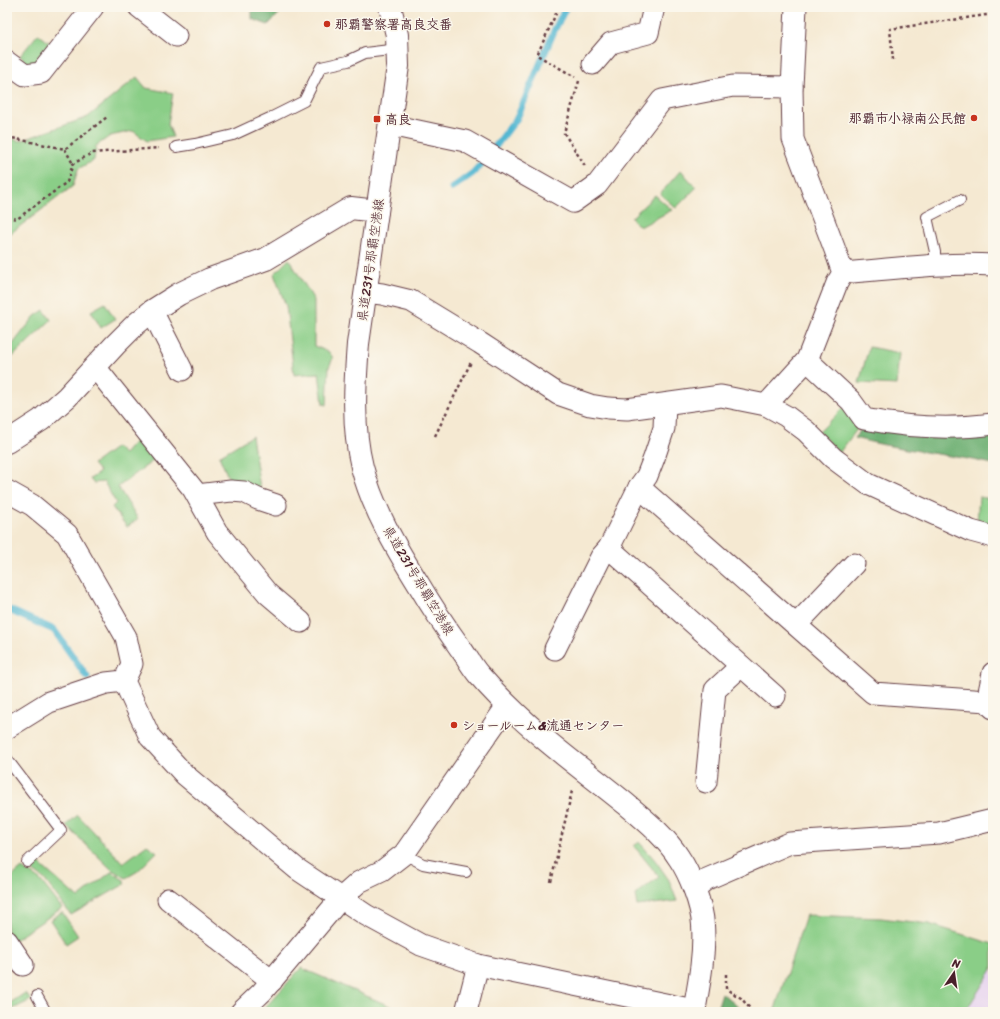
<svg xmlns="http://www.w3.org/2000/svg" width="1000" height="1019" viewBox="0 0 1000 1019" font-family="Sriracha,'Klee One',sans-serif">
<rect width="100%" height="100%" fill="#fbf7ec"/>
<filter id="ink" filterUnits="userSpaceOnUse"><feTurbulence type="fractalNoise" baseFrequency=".025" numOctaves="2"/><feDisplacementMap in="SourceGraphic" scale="8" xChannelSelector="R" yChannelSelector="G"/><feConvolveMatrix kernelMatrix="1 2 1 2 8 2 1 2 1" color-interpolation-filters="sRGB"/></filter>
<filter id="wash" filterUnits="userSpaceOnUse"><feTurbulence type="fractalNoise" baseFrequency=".012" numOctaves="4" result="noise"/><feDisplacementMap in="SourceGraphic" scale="16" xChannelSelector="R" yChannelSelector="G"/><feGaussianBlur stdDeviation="0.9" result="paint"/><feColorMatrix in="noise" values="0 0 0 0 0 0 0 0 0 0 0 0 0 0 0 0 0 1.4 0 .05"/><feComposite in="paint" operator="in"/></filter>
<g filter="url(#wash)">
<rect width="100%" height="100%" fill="#f5e9d2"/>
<!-- built -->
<path fill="#e6d2f0" d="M 993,968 L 993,1012 L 965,1012 Z"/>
<!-- green -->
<g fill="#8ace87" stroke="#6a7659">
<path d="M 38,34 L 50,43 L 35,62 L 28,64 L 20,56 Z"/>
<path d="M 137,77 L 146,88 L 173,93 L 168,124 L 173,137 L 147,141 L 133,131 L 110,136 L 96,146 L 94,160 L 78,169 L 73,186 L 7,236 L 7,137 L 20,141 L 88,117 Z"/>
<path d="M 681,170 L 696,188 L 676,208 L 660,194 Z"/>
<path d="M 655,195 L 672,210 L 640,227 L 631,218 Z"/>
<path d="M 289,259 L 314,300 L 314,346 L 329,352 L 333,358 L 329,367 L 327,405 L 323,404 L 319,373 L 294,375 L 286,306 L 274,274 Z"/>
<path d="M 105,303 L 115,319 L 101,328 L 91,311 Z"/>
<path d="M 44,310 L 51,320 L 7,362 L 7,349 L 9,349 L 35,316 Z"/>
<path d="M 869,347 L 900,353 L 897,385 L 859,383 Z"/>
<path d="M 846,405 L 853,416 L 858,428 L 839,453 L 819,432 Z"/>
<path d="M 252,436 L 261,494 L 231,484 L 219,456 Z"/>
<path d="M 138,438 L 154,460 L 118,487 L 138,519 L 127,527 L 112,507 L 116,503 L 104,482 L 93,483 L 90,479 L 100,472 L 93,464 L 116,447 L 124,454 Z"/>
<path d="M 979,497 L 993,499 L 993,509 L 990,526 L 977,522 Z"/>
<path d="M 78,815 L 123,863 L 147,845 L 157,852 L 138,871 L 126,878 L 112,870 L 66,825 Z"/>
<path d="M 639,842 L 655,860 L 669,880 L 677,901 L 637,906 L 635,895 L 659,877 L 634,846 Z"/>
<path d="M 36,861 L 78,898 L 111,872 L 124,880 L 125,884 L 71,915 L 44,879 L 28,867 Z"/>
<path d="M 22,868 L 40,880 L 62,908 L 13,941 L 7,933 L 7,881 Z"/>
<path d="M 62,912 L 78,936 L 66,944 L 50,920 Z"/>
<path d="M 806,915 L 881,918 L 929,924 L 993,944 L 993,968 L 965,1012 L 774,1012 Z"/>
<path d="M 301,968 L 404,1012 L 261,1012 Z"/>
<path d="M 25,993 L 31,1000 L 7,1012 L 7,1005 Z"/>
</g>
<!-- forest -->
<g fill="#6fb174" stroke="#5c6850">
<path d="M 252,7 L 286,7 L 268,25 L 252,19 Z"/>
<path d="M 864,426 L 993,428 L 993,464 C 947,454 900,450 854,438 Z"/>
<path d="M 722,993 L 744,1012 L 716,1012 Z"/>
</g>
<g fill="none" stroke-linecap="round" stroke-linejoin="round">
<!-- stream -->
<g stroke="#53b7d2" stroke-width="7">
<path d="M 492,151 L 517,118 L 554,31 L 566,7"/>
<path d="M 452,188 L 473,173 L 484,161"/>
<path d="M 7,609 L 54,630 L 87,677"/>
</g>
</g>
</g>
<g filter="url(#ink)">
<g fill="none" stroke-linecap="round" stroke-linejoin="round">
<!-- lane casing -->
<g stroke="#643d44" stroke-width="12">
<g id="lane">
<path d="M 176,147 L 195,144 L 233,135 L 272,117 L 304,101 L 321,67 L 348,61 L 365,53 L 398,49"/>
<path d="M 935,265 L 935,252 L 927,217 L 960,200"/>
<path d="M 7,759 L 61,830 L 27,862"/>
<path d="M 404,854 L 423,864 L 466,872"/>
<path d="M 37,996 L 46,1012"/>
</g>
</g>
<!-- street casing -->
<g stroke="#643d44" stroke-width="23">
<g id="street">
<path d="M 139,7 L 176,36"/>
<path d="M 7,62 L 25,75 L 41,73 L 93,7"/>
<path d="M 593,64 L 611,43 L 648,33 L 654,7"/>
<path d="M 390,125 L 465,141 L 573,202 L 597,185 L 662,100 L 733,86 L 792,87"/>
<path d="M 843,273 C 893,269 943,262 993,265"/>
<path d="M 366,292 L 382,294 L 411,301 L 480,343 L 558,394 L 590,405 L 608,408 L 627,409 L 721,396 L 766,405 L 786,416 L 806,431 L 833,458 L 868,484 L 971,531 L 993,537"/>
<path d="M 152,311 L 182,370"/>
<path d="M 807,360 L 851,401 L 864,419 C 906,427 950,430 993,424"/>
<path d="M 95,367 L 193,489 L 217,532 L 268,594 L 301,622"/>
<path d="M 665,404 L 664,428 L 654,458 L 647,476 L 639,487 L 609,548 L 775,696"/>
<path d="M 766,405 L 807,360 L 837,283 L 843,273 L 835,250 L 793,139 L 792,87 L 796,7"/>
<path d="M 639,487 L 873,693 L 987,701 L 993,708"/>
<path d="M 7,491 L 32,505 L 67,534 L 126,637 L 132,664 L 124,681 L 150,737 L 185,775 L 297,869 L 366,915 L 421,945 L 478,965 L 694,1010"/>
<path d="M 197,495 L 231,491 L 244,492 L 258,499 L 276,505"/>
<path d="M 796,625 L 854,564"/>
<path d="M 555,649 L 601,557 L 609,548"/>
<path d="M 987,701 L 993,673"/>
<path d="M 7,728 L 49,702 L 106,683 L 124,681"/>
<path d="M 706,782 L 715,690 L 741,666"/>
<path d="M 694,889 L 707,879 L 790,843 L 939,833 L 993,820"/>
<path d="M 168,899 L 272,981"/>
<path d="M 7,941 L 23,965"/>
<path d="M 241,1012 L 262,992 L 341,898 L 359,882 L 382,871 L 404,854 L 507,706"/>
<path d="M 466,1012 L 478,965"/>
</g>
</g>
<!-- secondary casing -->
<g stroke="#643d44" stroke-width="24">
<g id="secondary">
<path d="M 390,7 L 397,35 L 398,66 L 358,344 C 355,384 352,427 362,467 C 373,509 396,548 419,585 C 432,607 446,628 461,649 C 467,657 472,667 479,675 C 498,697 519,717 541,736 C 569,760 598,781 626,804 C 645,820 665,836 679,858 C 690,874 702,905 703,925 C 705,954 699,984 694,1012"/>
<path d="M 7,442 L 41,420 L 67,397 L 115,345 L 136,324 L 152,311 L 179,294 L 210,279 L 266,259 L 351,208 L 377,211"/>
</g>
</g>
<!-- path -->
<g stroke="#643d44" stroke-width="2.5" stroke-dasharray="3 3" stroke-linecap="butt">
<path d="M 559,7 L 537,55 L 575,77"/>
<path d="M 893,60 L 890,29 L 993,14"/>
<path d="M 579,81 L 564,133 L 585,166"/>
<path d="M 7,137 L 65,149 L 107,117"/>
<path d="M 65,149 L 73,164"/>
<path d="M 7,217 L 17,219 L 67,182 L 73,164 L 92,153 L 159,148"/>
<path d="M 435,436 L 471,362"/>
<path d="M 551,882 L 572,791"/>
<path d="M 726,974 L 726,989 L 741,998 L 753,1012"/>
</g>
<!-- lane -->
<use href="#lane" stroke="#fff" stroke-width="10"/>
<!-- street -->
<use href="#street" stroke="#fff" stroke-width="21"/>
<!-- secondary -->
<use href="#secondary" stroke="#fff" stroke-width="22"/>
</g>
</g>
<!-- markers -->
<g fill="#c8321e" stroke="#fbf7ec" stroke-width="1.5">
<circle cx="327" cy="24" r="4"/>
<circle cx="974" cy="118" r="4"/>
<rect x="373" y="115" width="8" height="8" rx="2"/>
<circle cx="454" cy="725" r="4"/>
</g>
<g text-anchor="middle" stroke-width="3" stroke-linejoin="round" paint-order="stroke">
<!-- poi labels -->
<g font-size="13" font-weight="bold" fill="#4a1f2b" stroke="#fbf7ec" text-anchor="start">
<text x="335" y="29">那覇警察署高良交番</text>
<text x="966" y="123" text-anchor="end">那覇市小禄南公民館</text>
<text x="385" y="124">高良</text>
<text x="462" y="730">ショールーム&amp;流通センター</text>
</g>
<!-- street labels -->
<g font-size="13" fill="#4a1f2b" stroke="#fbf7ec">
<text transform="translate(370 260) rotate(-82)" y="5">県道231号那覇空港線</text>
<text transform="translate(419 580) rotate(59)" y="5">県道231号那覇空港線</text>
</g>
</g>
<!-- margin -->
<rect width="1000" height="1019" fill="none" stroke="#fbf7ec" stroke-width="24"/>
<!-- north arrow -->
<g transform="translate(954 973) rotate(13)" stroke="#fbf7ec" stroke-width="3" paint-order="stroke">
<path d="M0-3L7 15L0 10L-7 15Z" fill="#4a1f2b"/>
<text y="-6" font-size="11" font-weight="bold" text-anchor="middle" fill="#4a1f2b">N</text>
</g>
</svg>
